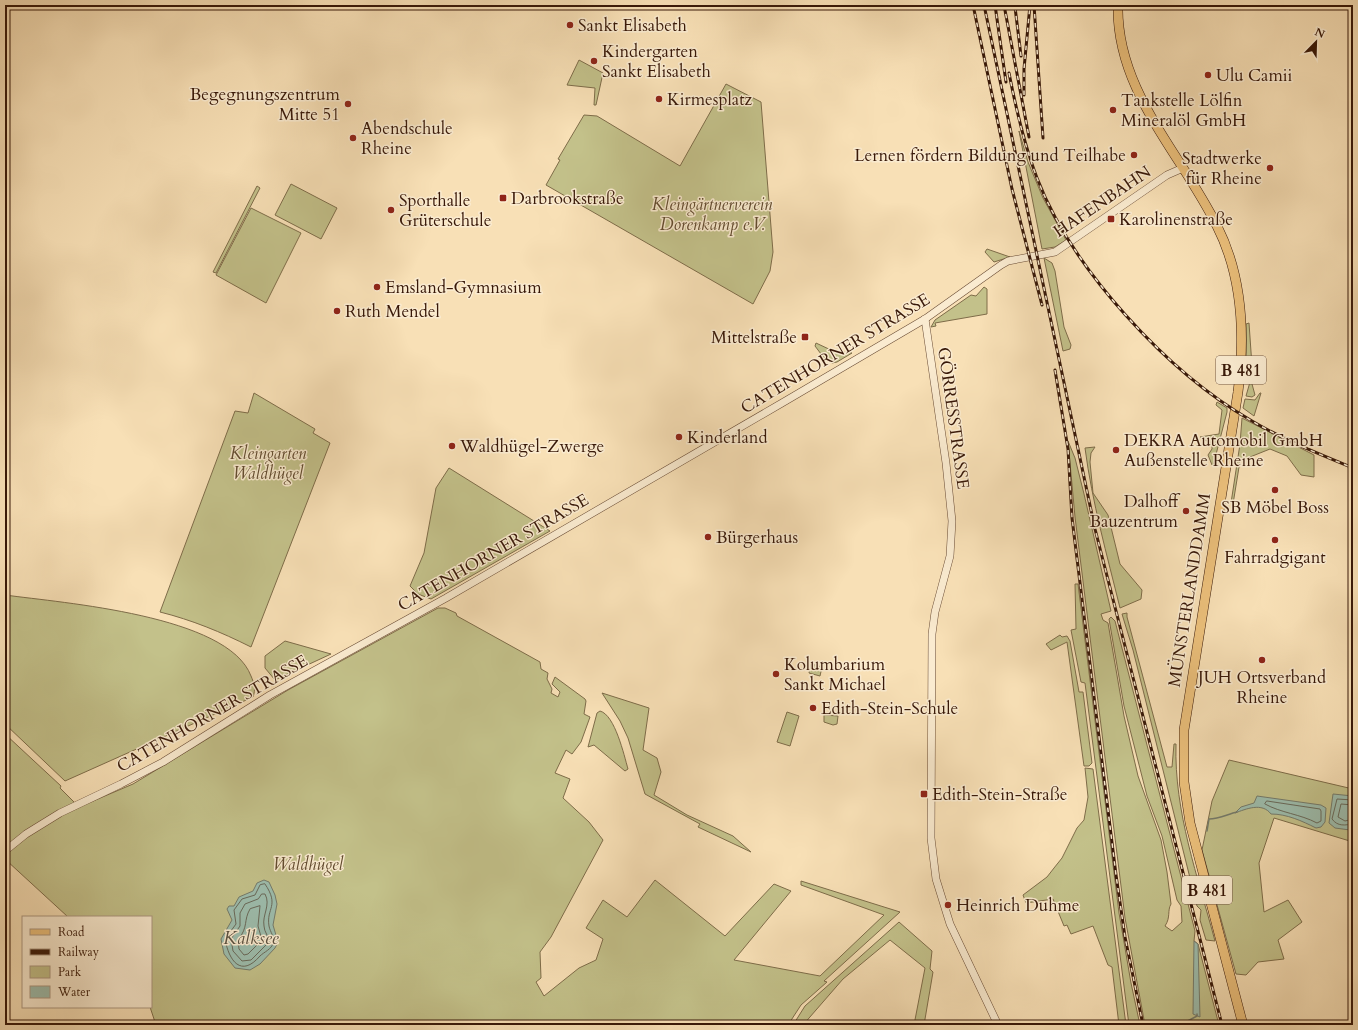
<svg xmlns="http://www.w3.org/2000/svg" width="1358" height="1030" viewBox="0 0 1358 1030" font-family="Cardo,serif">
<rect width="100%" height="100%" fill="#f8e0b6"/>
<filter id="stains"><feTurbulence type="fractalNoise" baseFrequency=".005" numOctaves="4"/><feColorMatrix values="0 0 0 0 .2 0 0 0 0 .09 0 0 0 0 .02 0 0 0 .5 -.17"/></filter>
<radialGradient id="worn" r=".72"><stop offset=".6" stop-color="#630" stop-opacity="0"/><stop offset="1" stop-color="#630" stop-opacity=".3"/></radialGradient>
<!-- green -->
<g fill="#c3c18a" stroke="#7e6c49">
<path d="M 579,60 L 603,73 L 596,105 L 594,105 L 595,88 L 567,85 Z"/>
<path d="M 726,84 L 761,102 L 773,252 L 770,271 L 753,304 L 546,185 L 560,160 L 558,159 L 584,115 L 597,116 L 680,166 Z"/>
<path d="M 1019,131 L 1028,162 L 1043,198 L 1066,240 L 1055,247 L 1042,249 Z"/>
<path d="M 291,184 L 337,208 L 321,239 L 275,215 Z"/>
<path d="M 257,186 L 260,188 L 216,273 L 213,272 Z"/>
<path d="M 251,208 L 301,233 L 266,303 L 216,275 Z"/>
<path d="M 987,249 L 1010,257 L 994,262 L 985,252 Z"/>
<path d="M 1044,258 L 1052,263 L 1055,271 L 1064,327 L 1071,345 L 1070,349 L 1063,351 Z"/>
<path d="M 984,287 L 987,289 L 987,314 L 935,323 L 936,326 L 931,327 L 935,320 L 971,295 L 976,296 Z"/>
<path d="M 1249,323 L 1252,366 L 1246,384 L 1246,324 Z"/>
<path d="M 816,343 L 833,351 L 852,353 L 837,362 L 832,363 L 824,358 L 815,346 Z"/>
<path d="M 1254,368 L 1252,384 L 1255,395 L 1252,397 L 1246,396 Z"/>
<path d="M 254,393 L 315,429 L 313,433 L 330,443 L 251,647 C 221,632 192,620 160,612 L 235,411 L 248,413 Z"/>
<path d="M 1260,393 L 1261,393 L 1254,416 L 1243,408 L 1245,399 L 1255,400 Z"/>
<path d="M 1217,402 L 1227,408 L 1227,412 L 1213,466 L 1212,465 L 1208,455 L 1212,449 L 1212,444 L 1200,437 L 1219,434 L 1222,410 L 1216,405 Z"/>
<path d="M 1242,418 L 1314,455 L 1314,477 L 1301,475 L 1287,456 L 1270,449 L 1240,461 L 1233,504 L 1231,503 L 1240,444 Z"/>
<path d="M 1068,441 L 1075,458 L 1084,494 L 1111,611 L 1101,614 L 1103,620 L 1108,623 L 1124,716 L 1138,776 L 1161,840 L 1167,872 L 1171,904 C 1167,911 1171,917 1165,926 L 1172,931 L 1182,922 L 1181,906 L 1177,900 L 1162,836 L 1147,796 L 1124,706 L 1109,619 L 1111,617 L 1115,621 L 1195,931 L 1194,941 L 1198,944 L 1219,1025 L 1145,1025 L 1125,918 L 1075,517 Z"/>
<path d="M 1095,447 L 1091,453 L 1090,462 L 1093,493 L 1108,515 L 1120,564 L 1142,590 L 1141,599 L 1120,608 C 1107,555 1092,502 1085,448 Z"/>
<path d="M 449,468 L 550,531 L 431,599 L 418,594 L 410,586 L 424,553 L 436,488 Z"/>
<path d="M 1075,584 L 1078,584 L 1119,913 L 1131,983 L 1140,1025 L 1129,1025 L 1085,683 L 1081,682 L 1071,630 L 1076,629 Z"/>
<path d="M 5,595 C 63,603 228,615 251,676 C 254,683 256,689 253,697 L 65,781 L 5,724 Z"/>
<path d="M 438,608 L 445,608 L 456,613 L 457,616 L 540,662 L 541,669 L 548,673 L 547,679 L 552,689 L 551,693 L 558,697 L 560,692 L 552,684 L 555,677 L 585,699 L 586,701 L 584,714 L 590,717 L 581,742 L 572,754 L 566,750 L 555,773 L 570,779 L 563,798 L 589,822 L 603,840 L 551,937 L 540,952 L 541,978 L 536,982 L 544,996 L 579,968 L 596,960 L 603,939 L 586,928 L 603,900 L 627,917 L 655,880 L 725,936 L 774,884 L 791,891 L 734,960 L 820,976 L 884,915 L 801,885 L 801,881 L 900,912 L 824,981 L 827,982 L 801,1005 L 788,1025 L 156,1025 L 150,1007 L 151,917 L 68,917 L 6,860 L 5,734 L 61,786 L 60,788 L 79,807 L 133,784 L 288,690 Z"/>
<path d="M 1127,613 L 1127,617 L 1167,767 L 1172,767 L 1174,744 L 1176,744 C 1174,812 1198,877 1215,941 L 1206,940 L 1200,920 L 1201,910 L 1197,906 L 1133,650 L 1122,614 Z"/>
<path d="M 1060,635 L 1062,637 L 1067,636 L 1070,641 L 1079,692 L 1083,692 L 1092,763 L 1089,766 L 1084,766 L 1067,642 L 1051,650 L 1046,644 Z"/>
<path d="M 285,641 L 331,654 L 275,680 L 265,668 L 265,656 Z"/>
<path d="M 811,664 L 822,667 L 820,676 L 809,673 Z"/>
<path d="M 602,693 L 649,708 L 643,750 L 657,758 L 661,772 L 654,795 L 687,815 L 733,836 L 751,852 L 698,827 L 700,824 L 645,794 L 628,738 L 620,721 Z"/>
<path d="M 600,711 C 615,715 624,755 628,769 L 625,771 L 594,745 L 588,747 L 597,713 Z"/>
<path d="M 787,712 L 799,716 L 790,746 L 777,742 Z"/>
<path d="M 824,715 L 838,716 L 837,724 L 833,725 L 824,722 Z"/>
<path d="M 1229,760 L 1353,789 L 1353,842 L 1274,818 L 1259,863 L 1264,912 L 1288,900 L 1302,922 L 1278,940 L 1284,959 L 1258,962 L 1246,975 L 1236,974 L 1202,850 L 1212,801 Z"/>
<path d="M 1085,768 L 1093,769 L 1126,1025 L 1119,1025 L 1112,967 L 1108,965 L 1093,926 L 1071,934 L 1067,925 L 1064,926 L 1053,899 L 1026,903 L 1023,895 L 1047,877 L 1054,868 L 1062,858 L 1077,828 L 1084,820 L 1088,797 Z"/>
<path d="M 899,922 L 932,951 L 930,969 L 933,972 L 924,1025 L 914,1025 L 925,968 L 890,940 L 843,979 L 803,1025 L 793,1025 L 805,1006 Z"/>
</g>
<!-- water -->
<g fill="#9dbdad" stroke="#757b6b">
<path d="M 1333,794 L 1353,796 L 1353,826 L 1350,830 L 1335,828 L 1329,823 Z"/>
<path d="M 1257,796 L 1321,805 L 1326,808 L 1325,822 L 1321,827 L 1316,828 C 1302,821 1287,814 1271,814 C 1262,802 1246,809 1235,813 L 1241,807 L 1254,803 Z"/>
<path d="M 264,880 L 269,882 L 275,895 L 277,904 L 273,925 L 278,942 L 275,948 L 260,964 L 250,970 L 235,968 L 224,954 L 221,939 L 232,920 L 227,909 L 229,906 L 234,906 L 239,897 L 253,891 L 257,883 Z"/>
<path d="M 1194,941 L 1198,944 L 1200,1017 L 1193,1014 Z"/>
</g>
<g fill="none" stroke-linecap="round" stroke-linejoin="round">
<!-- shore -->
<g stroke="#6a6a5a" stroke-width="1">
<path d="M 1353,800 L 1337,799 L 1332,819 C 1338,827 1345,825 1353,824"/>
<path d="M 1267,801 L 1320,809 L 1321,811 L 1321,821 L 1317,823 C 1300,814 1281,813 1265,804 Z"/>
<path d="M 1353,805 L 1341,804 L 1338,817 L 1345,821 L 1353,819"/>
<path d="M 265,884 C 280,906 266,908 269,926 C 270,932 275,937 273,943 C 272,949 264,952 260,956 C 241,978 229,961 225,939 L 236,924 L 234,910 L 242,899 L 255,895 L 260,885 Z"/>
<path d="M 262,894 L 265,894 C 271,905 262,915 264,926 C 264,932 269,936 269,942 L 251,960 L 242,961 L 233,951 L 231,939 L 240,926 L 240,913 L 245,904 L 258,899 Z"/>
<path d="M 260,906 L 258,926 L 262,940 L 248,954 L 244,955 L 239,949 L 238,940 C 249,926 243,921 250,909 Z"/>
</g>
<!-- stream -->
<g stroke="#757b6b" stroke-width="1.5">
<path d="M 1207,831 L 1209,819 C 1219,819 1228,814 1237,812"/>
<path d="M 1180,1025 L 1197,1016 L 1197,1014"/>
</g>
<!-- tertiary casing -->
<g stroke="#684a34" stroke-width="8">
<g id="tertiary">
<path d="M 925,319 L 946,463 L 952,521 L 950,556 L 935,612 L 932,634 L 931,838 L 936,879 L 950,924 L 998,1025"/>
<path d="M 5,851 L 26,834 L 60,813 L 121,784 L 163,762 L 270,695 L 446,598 L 782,403 L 925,319 L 1001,265 L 1008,261 L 1055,252 L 1167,175 L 1183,168"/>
</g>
</g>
<!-- primary casing -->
<g stroke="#381808" stroke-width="10">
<path id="primary" d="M 1118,5 C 1116,91 1181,153 1217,226 C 1243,277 1245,337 1238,392 L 1184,730 L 1184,782 L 1190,823 L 1243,1025"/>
</g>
<!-- tertiary -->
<use href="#tertiary" stroke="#faebd0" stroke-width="7"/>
<!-- primary -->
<use href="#primary" stroke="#ecc07b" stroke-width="9"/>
<!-- rail casing -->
<g stroke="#381808" stroke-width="3">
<g id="rail">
<path d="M 973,5 L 1012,189 L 1042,305"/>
<path d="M 984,5 L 1095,529 L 1222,1025"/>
<path d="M 995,5 L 1006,82"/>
<path d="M 1004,5 L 1029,137"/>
<path d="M 1034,5 L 1043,138"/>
<path d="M 1015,7 L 1021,56"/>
<path d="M 1009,73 C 1016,109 1024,144 1037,178 C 1072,269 1167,372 1252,421 C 1284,440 1319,454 1353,468"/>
<path d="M 1024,95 L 1024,69 L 1030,5"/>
<path d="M 1055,370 L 1068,449 L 1072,518 L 1116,875 L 1125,937 L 1143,1025"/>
</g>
</g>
<!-- rail -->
<use href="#rail" stroke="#faebd0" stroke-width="1.5" stroke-dasharray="4.5" stroke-linecap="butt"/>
</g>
<!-- markers -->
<g fill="#8f2418" stroke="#faebd0" stroke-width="1.5">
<circle cx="570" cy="25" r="4"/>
<circle cx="594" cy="61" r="4"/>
<circle cx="1208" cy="75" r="4"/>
<circle cx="659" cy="99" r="4"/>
<circle cx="348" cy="104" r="4"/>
<circle cx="1113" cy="110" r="4"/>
<circle cx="353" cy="138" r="4"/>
<circle cx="1134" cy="155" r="4"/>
<circle cx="1270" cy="168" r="4"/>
<rect x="499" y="194" width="8" height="8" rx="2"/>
<circle cx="391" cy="210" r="4"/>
<rect x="1107" y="215" width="8" height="8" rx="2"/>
<circle cx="377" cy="287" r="4"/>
<circle cx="337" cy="311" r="4"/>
<rect x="801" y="333" width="8" height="8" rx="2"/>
<circle cx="679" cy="437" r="4"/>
<circle cx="452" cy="446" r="4"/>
<circle cx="1116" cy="450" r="4"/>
<circle cx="1275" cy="490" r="4"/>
<circle cx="1186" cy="511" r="4"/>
<circle cx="708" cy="537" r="4"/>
<circle cx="1275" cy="540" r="4"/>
<circle cx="1262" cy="660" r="4"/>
<circle cx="776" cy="674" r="4"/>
<circle cx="813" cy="708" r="4"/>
<rect x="920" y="790" width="8" height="8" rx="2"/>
<circle cx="948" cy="905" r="4"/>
</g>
<g text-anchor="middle" stroke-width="3" stroke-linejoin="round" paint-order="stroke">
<!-- shield labels -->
<g fill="#faebd0" stroke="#725744" stroke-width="1">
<rect x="1216" y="356" width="50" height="28" rx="3"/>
<rect x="1182" y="876" width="50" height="28" rx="3"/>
</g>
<g font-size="16" font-weight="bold" fill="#381808">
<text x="1241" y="376">B 481</text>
<text x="1207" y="896">B 481</text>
</g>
<!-- poi labels -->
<g font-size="17" fill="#381808" stroke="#faebd0" text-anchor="start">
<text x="578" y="31">Sankt Elisabeth</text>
<text x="602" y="57">Kindergarten<tspan x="602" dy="20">Sankt Elisabeth</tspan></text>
<text x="1216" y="81">Ulu Camii</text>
<text x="340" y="100" text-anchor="end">Begegnungszentrum<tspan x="340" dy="20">Mitte 51</tspan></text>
<text x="667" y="105">Kirmesplatz</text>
<text x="1121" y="106">Tankstelle Lölfin<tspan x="1121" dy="20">Mineralöl GmbH</tspan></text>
<text x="361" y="134">Abendschule<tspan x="361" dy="20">Rheine</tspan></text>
<text x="1126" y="161" text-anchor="end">Lernen fördern Bildung und Teilhabe</text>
<text x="1262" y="164" text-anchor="end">Stadtwerke<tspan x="1262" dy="20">für Rheine</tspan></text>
<text x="511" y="204">Darbrookstraße</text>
<text x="399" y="206">Sporthalle<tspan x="399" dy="20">Grüterschule</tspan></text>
<text x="1119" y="225">Karolinenstraße</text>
<text x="385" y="293">Emsland-Gymnasium</text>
<text x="345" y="317">Ruth Mendel</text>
<text x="797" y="343" text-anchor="end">Mittelstraße</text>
<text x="687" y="443">Kinderland</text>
<text x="1124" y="446">DEKRA Automobil GmbH<tspan x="1124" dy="20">Außenstelle Rheine</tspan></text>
<text x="460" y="452">Waldhügel-Zwerge</text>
<text x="1178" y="507" text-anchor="end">Dalhoff<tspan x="1178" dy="20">Bauzentrum</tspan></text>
<text x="1275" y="513" text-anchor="middle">SB Möbel Boss</text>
<text x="716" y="543">Bürgerhaus</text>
<text x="1275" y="563" text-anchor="middle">Fahrradgigant</text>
<text x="784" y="670">Kolumbarium<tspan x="784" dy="20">Sankt Michael</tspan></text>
<text x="1262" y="683" text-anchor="middle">JUH Ortsverband<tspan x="1262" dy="20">Rheine</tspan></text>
<text x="821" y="714">Edith-Stein-Schule</text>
<text x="932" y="800">Edith-Stein-Straße</text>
<text x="956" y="911">Heinrich Duhme</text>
</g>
<!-- street labels -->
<g font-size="17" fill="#381808" stroke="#faebd0">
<text transform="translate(1102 201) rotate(-34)" y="6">HAFENBAHN</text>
<text transform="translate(835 353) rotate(-31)" y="6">CATENHORNER STRASSE</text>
<text transform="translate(954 418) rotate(82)" y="6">GÖRRESSTRASSE</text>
<text transform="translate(493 552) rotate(-30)" y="6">CATENHORNER STRASSE</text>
<text transform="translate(1189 590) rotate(-81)" y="6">MÜNSTERLANDDAMM</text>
<text transform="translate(212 713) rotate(-30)" y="6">CATENHORNER STRASSE</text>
</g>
<!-- park labels -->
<g font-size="17" font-style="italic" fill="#624b2f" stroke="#faebd0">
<text x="712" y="210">Kleingärtnerverein<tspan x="712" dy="20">Dorenkamp e.V.</tspan></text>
<text x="268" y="459">Kleingarten<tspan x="268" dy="20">Waldhügel</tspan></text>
<text x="308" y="870">Waldhügel</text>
</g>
<!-- water labels -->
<g font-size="18" font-style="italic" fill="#5b5242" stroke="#faebd0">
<text x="251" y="944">Kalksee</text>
</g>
</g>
<!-- margin -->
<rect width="1358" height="1030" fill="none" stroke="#f8e0b6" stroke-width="20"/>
<rect x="6" y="6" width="1346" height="1018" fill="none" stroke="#381808" stroke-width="2"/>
<rect x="10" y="10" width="1338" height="1010" fill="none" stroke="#381808"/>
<!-- legend -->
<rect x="22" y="916" width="130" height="92" fill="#faebd0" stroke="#ac9780"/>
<rect x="30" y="929" width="20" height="6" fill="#ecc07b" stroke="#ac9780"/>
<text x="58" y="936" font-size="12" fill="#381808">Road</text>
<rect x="30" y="949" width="20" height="6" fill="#381808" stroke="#ac9780"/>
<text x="58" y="956" font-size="12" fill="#381808">Railway</text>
<rect x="30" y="966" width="20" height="12" fill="#c3c18a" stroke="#ac9780"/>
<text x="58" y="976" font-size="12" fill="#381808">Park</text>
<rect x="30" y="986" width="20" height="12" fill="#9dbdad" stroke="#ac9780"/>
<text x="58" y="996" font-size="12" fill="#381808">Water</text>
<!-- north arrow -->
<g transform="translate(1316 42) rotate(23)" stroke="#faebd0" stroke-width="3" paint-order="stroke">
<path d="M0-3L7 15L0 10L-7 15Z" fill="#381808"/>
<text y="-6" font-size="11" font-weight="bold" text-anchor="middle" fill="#381808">N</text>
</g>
<rect width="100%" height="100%" filter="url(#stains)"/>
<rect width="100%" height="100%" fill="url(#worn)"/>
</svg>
